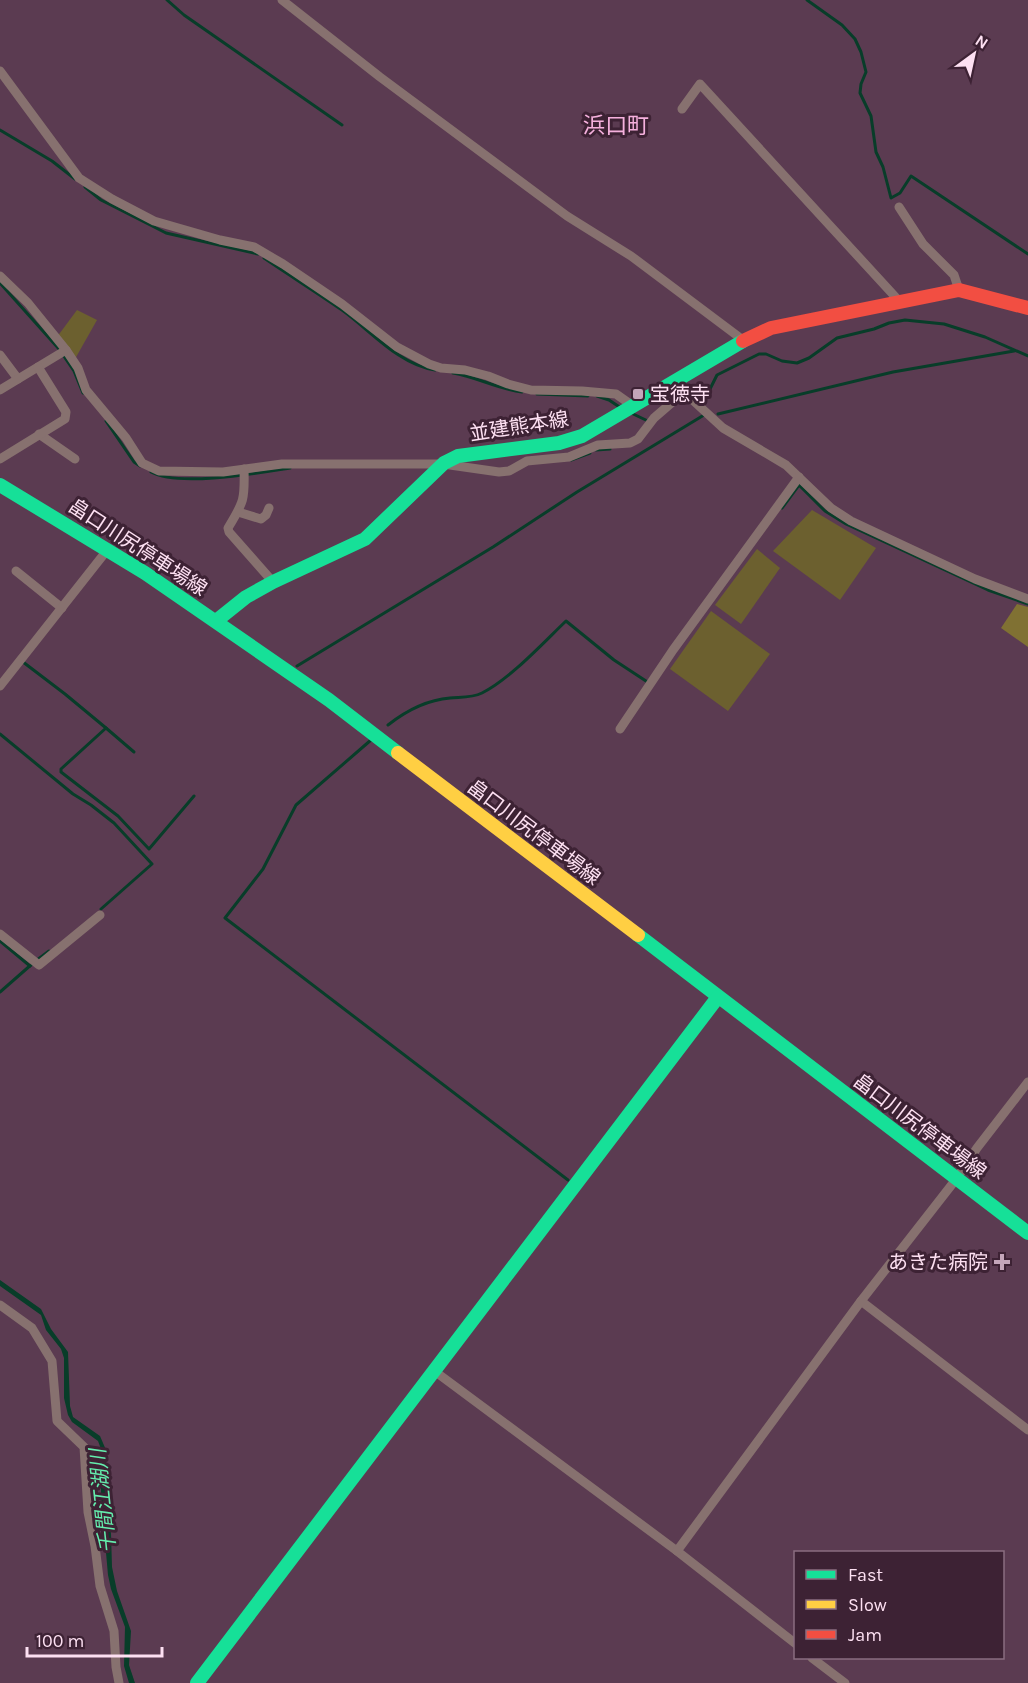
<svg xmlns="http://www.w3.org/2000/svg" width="1028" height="1683" viewBox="0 0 1028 1683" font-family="Karla,'Noto Sans JP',sans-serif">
<rect width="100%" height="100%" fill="#5b3b51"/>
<!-- green -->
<g fill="#6c602f">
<path d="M 77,310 L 97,320 L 75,359 L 57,337 Z"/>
<path d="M 812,510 L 876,548 L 840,600 L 773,551 Z"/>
<path d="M 757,549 L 780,568 L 741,624 L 715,605 Z"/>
<path d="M 711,611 L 770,654 L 728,711 L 670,669 Z"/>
</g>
<!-- forest -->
<path fill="#807133" d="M 1017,604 L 1028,607 L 1028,647 L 1001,628 Z"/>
<!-- water -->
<path fill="#083d29" d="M 0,1280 L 41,1309 L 51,1329 L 68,1352 L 70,1406 L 73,1417 L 100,1436 L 106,1450 L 106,1485 L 111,1534 L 112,1567 L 117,1591 L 131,1631 L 129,1665 L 135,1683 L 129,1683 L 124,1666 L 125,1627 L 111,1589 L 108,1575 L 101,1496 L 101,1449 L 98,1441 L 72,1422 L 68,1415 L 64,1398 L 64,1358 L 61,1349 L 46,1330 L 41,1315 L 0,1286 Z"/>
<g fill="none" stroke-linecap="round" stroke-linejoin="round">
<!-- stream -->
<g stroke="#083d29" stroke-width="3">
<path d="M 167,0 L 184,15 L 342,125"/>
<path d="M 807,0 L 842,25 L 855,39 L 861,52 L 866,72 L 861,84 L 860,93 L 871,116 L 876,152 L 883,167 L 891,198 L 900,193 L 911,176 L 1028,254"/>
<path d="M 0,130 L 52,161 L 75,179"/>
<path d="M 85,187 L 101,200 L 166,233 L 258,254"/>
<path d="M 264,258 C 289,275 316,292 342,310 C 370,330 399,365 435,370"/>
<path d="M 0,283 L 59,349 L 74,371 L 83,393"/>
<path d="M 453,373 C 477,377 498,389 522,392"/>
<path d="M 537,394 L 588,396"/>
<path d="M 687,394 L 691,391 L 706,391 L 710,389 L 717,375 L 759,354 L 766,354 L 782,361 L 797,363 L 809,358 L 837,338 L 874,329 L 889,323 L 905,320 L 944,324 L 985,337 L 1028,356"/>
<path d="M 597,396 L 609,400 L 621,408"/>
<path d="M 629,412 L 650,422"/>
<path d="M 718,414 L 893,372 L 1014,351"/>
<path d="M 106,421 L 134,462 L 140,466"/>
<path d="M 596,450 L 610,449"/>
<path d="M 571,460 L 590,453"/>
<path d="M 151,472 C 178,487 258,473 290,468"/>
<path d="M 782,508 L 799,485 L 825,511 L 846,524 L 988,590 L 1028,604"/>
<path d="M 23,662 L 65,694 L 106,728 L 61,769 L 61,772 L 118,816 L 149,849 L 194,796"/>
<path d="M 297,666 L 493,547 L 577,492 L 704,415"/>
<path d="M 388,725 C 407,710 426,700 450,698 C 461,697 472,698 482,693 C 510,679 543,643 566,621 L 614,660 L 649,683"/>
<path d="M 106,728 L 134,752"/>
<path d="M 0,734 L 73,794 L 91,805 L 114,823 L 152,864 L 101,909"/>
<path d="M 371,740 L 296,805 L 263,869 L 225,918 L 568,1180"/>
<path d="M 0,941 L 30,966"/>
<path d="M 37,960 L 49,951"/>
<path d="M 0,992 L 32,964"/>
</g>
<!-- street -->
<g stroke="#87716f" stroke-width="9">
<path d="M 282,0 L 380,77 L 567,216 L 631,256 L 743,340"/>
<path d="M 0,71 L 79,178 L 112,199 L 154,221 L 220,240 L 254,247 L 283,264 L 342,304 L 397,347 L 429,364 L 441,368 L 465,370 L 488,376 L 508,384 L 531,390 L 582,391 L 616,394 L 633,406"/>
<path d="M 682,109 L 700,84 L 900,302"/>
<path d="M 899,207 L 923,244 L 954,275 L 959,290"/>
<path d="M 0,276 L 28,303 L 66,350 L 78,368 L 86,390 L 126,438 L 142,463 L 159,471 L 223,472 L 282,464 L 443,464 L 499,472 L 509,471 L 527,461 L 569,457 L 598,445 L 630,443 L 638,439 L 654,418 L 684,392"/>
<path d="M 0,355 L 18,379"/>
<path d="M 672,381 L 723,428 L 786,465 L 831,508 L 851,521 L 975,579 L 1028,599"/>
<path d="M 0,390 L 66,350"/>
<path d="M 39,434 L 75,459"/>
<path d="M 0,459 L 65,419 L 66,412 L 38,367"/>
<path d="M 244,469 C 245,499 244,502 228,528 L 229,532 L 273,582"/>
<path d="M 238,512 L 261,519 L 266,515 L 269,508"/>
<path d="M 16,571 L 62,608"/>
<path d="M 0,686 L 108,549"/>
<path d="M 620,729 L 673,650 L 799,477"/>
<path d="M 0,934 L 39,965 L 100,915"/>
<path d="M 861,1301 L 1028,1430"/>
<path d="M 0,1305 L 32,1328 L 52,1361 L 57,1421 L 84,1447 L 88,1512 L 95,1546 L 100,1586 L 114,1631 L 116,1667 L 119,1683"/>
<path d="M 433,1370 L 677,1551 L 796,1644"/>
<path d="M 677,1551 L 861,1301 L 957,1178 L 977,1148 L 1028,1082"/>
<path d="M 812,1658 L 845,1683"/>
</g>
<!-- fast -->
<g stroke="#16e098" stroke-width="14">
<path d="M 0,485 L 145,573 L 329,700 L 398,753"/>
<path d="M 216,621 L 246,597 L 273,582 L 365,539 L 444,463 L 458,456 L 559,443 L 582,436 L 743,341"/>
<path d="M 638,935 L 1028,1233"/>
<path d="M 197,1683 L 718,997"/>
</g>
<!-- slow -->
<path stroke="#ffcf43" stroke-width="14" d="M 398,753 L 638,935"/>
<!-- jam -->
<path stroke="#f24e42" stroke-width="14" d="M 743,341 L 771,328 L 959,290 L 1028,308"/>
</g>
<!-- markers -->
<g fill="#c4a6ba" stroke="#3d2234" stroke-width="2">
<rect x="632" y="388" width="12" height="12" rx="3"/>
<path d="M999 1253h6v6h6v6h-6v6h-6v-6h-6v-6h6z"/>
</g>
<g text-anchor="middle" stroke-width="6" stroke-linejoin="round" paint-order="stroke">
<!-- poi labels -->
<g font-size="20" fill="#fde0f2" stroke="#3d2234" text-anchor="start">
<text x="650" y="401">宝徳寺</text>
<text x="988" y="1269" text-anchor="end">あきた病院</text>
</g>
<!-- street labels -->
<g font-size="20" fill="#fde0f2" stroke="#3d2234">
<text transform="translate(519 426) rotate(-9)" y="7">並建熊本線</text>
<text transform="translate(138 547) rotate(33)" y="7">畠口川尻停車場線</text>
<text transform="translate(534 832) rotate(37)" y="7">畠口川尻停車場線</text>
<text transform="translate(920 1126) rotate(37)" y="7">畠口川尻停車場線</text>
</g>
<!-- water labels -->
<g font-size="21" font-style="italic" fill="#64edad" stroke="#3d2234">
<text transform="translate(103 1501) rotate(-96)" y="7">千間江湖川</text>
</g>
<!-- quarter labels -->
<g font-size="22" fill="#f5b0dd" stroke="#3d2234">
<text x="616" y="133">浜口町</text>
</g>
</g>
<!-- legend -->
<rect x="794" y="1551" width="210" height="108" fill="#3d2234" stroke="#8a6e80" stroke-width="1.5"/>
<rect x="806" y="1570" width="30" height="9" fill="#16e098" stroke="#8a6e80" stroke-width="1.5"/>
<text x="848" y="1581" font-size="18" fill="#fde0f2">Fast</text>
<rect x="806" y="1600" width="30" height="9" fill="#ffcf43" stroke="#8a6e80" stroke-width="1.5"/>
<text x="848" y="1611" font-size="18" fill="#fde0f2">Slow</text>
<rect x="806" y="1630" width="30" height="9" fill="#f24e42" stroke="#8a6e80" stroke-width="1.5"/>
<text x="848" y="1641" font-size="18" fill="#fde0f2">Jam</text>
<!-- north arrow -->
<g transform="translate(974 54) rotate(33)" stroke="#3d2234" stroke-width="4.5" paint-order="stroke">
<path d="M0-4.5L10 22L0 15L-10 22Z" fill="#fde0f2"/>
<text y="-9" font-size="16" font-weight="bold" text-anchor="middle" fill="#fde0f2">N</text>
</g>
<!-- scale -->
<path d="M27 1647v9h135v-9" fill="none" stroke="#fde0f2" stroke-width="3"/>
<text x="36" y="1647" font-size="18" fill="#fde0f2" stroke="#3d2234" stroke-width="4.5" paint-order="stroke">100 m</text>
</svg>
